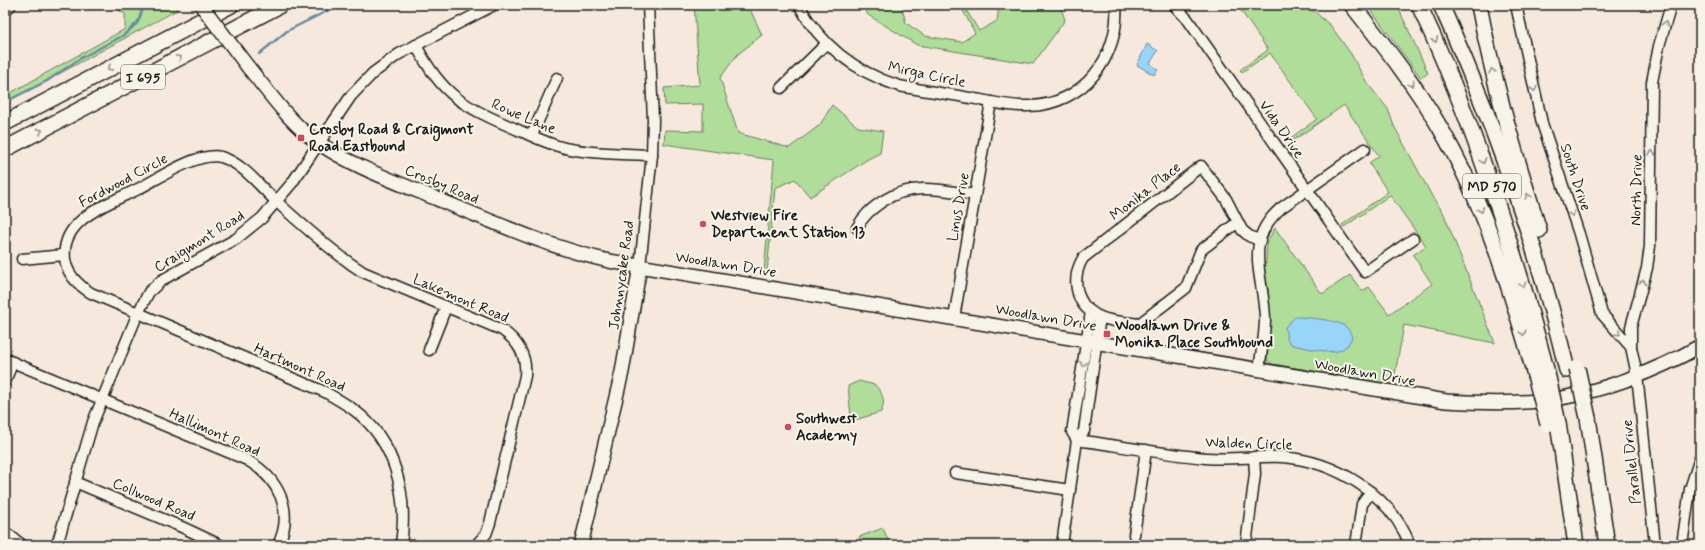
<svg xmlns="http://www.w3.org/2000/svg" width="1705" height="550" viewBox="0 0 1705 550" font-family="Mynerve,sans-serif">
<rect width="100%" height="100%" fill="#f7e8dd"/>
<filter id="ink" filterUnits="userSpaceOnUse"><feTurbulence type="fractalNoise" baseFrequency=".025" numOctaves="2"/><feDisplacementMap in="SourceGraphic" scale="8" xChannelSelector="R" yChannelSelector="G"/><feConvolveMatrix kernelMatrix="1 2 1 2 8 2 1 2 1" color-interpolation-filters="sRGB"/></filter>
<g filter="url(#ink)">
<!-- green -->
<g fill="#b1dd9b" stroke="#667c5c">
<path d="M 96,5 L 177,5 L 177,10 L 5,103 L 5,96 L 125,29 L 125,14 L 117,9 Z"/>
<path d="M 694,5 L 748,5 L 762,35 L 737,55 L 720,78 L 738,133 L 789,148 L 820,125 L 832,105 L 858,127 L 883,131 L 880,153 L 868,159 L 810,197 L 795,179 L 775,188 L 767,272 L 764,271 L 774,160 L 664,144 L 665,130 L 703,131 L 703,104 L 665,105 L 664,88 L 700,85 Z"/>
<path d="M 863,5 L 901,5 L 906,23 L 925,36 L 962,42 L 975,33 L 960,5 L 963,5 L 979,31 L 997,21 L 999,5 L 1060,5 L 1065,20 L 1033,64 L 917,45 L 868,15 Z"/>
<path d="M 1237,5 L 1307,5 L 1331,26 L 1351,54 L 1367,83 L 1388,109 L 1394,126 L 1433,198 L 1443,212 L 1495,343 L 1404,325 L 1393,385 L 1272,364 L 1267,360 L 1270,323 L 1268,290 L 1263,262 L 1266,264 L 1267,242 L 1275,228 L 1322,294 L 1350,275 L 1362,291 L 1369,287 L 1389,314 L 1432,284 L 1413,255 L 1426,246 L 1390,195 L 1344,227 L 1342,225 L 1388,192 L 1369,163 L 1379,156 L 1344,105 L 1291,142 L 1289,139 L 1317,119 L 1270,53 L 1242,72 L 1240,70 L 1268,50 Z"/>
<path d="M 1367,5 L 1397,5 L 1428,73 L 1421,78 Z"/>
<path d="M 859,381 L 875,385 C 883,394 886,401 881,412 L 855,420 L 851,417 L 848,386 Z"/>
<path d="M 883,528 L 890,545 L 863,545 L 859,537 Z"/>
</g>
<!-- water -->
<g fill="#99d4f9" stroke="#678aa1">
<path d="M 1147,44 L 1158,51 L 1150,63 L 1158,70 L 1154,75 L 1137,65 Z"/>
<path d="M 1295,317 C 1307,317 1337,320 1345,326 C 1349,329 1350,332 1352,337 L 1348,345 L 1341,350 L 1334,352 L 1317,350 L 1292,345 L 1287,339 L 1285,327 Z"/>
</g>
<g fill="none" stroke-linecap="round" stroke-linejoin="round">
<!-- stream -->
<g stroke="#678aa1" stroke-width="2.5">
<path d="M 259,54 L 287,31 L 339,5"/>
<path d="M 5,102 L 47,81 L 81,58 L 124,35 L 138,22 L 144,5"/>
</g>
<!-- minor casing -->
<g stroke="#1c1c1c" stroke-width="13">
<g id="minor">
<path d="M 799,5 C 821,46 856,72 899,86 C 927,91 954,95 981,100 C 996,103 1013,107 1029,106 C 1083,105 1120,57 1116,5"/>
<path d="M 1174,5 L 1188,20 L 1365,272 L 1413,239"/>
<path d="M 1516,5 L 1542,123 L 1579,234 L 1602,314 L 1631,347"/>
<path d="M 5,11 L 11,5"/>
<path d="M 416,45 C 443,98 466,107 518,130 C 535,137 552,146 570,149 C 596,154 624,154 652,155"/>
<path d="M 781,88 L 826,44"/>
<path d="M 532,135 L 557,78"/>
<path d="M 1238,222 L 1201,250 L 1186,288 L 1139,324 C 1126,322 1108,322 1096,315 C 1075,304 1071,278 1083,258 L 1201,166 L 1226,199 L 1242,230 L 1249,236 L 1259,240"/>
<path d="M 857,228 C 863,216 871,209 883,201 C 912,182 942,190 975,195"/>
<path d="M 22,259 L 64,255"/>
<path d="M 640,266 L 652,155 L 653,120 L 648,5"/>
<path d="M 954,318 L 991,102"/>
<path d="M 429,350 L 446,307"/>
<path d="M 5,359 L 247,460 C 278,478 295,510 278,545"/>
<path d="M 1259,370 C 1261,353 1265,336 1265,319 C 1264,276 1242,242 1281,208 L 1365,149"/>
<path d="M 5,381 L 13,362"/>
<path d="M 1077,440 C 1120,446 1163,454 1206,458 C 1231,460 1257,456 1282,457 C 1335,461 1391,494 1410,545"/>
<path d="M 1077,440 L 1072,432 L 1091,312"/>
<path d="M 955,473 L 1070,490"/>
<path d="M 75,482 L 184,528 L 220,545"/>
<path d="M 5,532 L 22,545"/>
<path d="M 1134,535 L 1146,450"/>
<path d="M 57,545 L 93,422 L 138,313 L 149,292 L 162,280 L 236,239 L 262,218 L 292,183 L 351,96 L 373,73 L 399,54 L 494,5"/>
<path d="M 401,545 C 408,496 396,441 354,410 C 345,403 335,398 325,392 L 91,293 C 78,285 67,275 65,259 C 60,218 111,203 140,188 C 161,177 197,152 221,157 C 243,163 261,188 277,202 C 301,224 325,245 351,264 L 363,272 L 502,330 C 519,342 527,356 525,376 L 490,523 L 486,534 L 476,545"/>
<path d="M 1062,545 L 1077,440 L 1084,431 L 1100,317"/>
<path d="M 1246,545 L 1255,474 L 1254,457"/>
<path d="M 1356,545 L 1362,504 L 1371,492"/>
<path d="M 1655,545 L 1637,375 L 1631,347 L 1631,327 L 1647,268 L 1650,246 L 1652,82 L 1659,46 L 1671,5"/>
<path d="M 1682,545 L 1690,489 L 1700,458"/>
</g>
</g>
<!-- major casing -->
<g stroke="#1c1c1c" stroke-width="16">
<g id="major">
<path d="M 248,67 C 267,90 285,116 308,135 C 341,162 396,182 435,198 C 493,222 548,247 609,261 L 1446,401 C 1480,403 1515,404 1549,400 C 1598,393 1657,371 1700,346"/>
<path d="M 581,545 L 622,372 L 640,266"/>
</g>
</g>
<!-- highway casing -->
<g stroke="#1c1c1c" stroke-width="18">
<g id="highway">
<path d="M 1352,5 C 1383,44 1414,83 1439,126 C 1485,204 1511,289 1535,375"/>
<path d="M 1419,5 C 1474,123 1514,247 1547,373"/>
<path d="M 1441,5 C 1494,123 1537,244 1567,370"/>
<path d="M 1479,5 C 1493,82 1515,156 1539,230"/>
<path d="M 5,123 L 231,5"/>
<path d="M 5,149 L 280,5"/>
<path d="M 1588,418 L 1607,545"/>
<path d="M 1558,423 L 1576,545"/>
</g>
</g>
<!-- minor -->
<use href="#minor" stroke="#f7f3e8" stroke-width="10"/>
<!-- major -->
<use href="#major" stroke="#f7f3e8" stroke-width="13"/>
<!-- highway -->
<use href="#highway" stroke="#f7f3e8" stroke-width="15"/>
<!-- major-bridge casing -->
<g stroke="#1c1c1c" stroke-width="16" stroke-linecap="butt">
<path id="major-bridge" d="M 201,5 L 248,67"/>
</g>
<!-- highway-bridge casing -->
<g stroke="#1c1c1c" stroke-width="18" stroke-linecap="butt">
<g id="highway-bridge">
<path d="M 1577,368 L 1588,418"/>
<path d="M 1547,373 L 1558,423"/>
<path d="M 1535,375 L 1548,424"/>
</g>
</g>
<!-- major-bridge -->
<use href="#major-bridge" stroke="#f7f3e8" stroke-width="13"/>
<!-- highway-bridge -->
<use href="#highway-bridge" stroke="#f7f3e8" stroke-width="15"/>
</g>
<!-- one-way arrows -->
<defs><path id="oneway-chevron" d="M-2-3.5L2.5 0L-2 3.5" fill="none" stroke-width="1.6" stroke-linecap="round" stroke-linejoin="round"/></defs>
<g stroke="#94928c">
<use href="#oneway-chevron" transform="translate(1665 24) rotate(-74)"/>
<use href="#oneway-chevron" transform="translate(1435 40) rotate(66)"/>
<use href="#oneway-chevron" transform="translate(179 58) rotate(-28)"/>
<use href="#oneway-chevron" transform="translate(110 68) rotate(152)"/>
<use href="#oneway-chevron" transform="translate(1492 71) rotate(-103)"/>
<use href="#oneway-chevron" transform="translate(1412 84) rotate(54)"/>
<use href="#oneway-chevron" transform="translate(1534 89) rotate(78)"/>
<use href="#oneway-chevron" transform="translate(40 131) rotate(-28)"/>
<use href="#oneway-chevron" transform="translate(1652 153) rotate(-90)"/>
<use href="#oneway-chevron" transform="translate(1483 161) rotate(70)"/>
<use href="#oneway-chevron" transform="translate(1528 196) rotate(-108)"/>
<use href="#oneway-chevron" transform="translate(1481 210) rotate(67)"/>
<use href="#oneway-chevron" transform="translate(1572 214) rotate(72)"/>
<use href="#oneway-chevron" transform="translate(1643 282) rotate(-74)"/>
<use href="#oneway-chevron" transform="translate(1523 285) rotate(73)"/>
<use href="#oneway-chevron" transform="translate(1523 333) rotate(75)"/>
<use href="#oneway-chevron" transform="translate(1618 333) rotate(42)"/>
<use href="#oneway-chevron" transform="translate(1083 364) rotate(99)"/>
</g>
</g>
<!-- markers -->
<g fill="#d1495b" stroke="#f7f3e8" stroke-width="1.5">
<rect x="297" y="134" width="8" height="8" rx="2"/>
<circle cx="703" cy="224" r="4"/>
<rect x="1103" y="330" width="8" height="8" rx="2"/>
<circle cx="788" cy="427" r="4"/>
</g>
<g text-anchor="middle" stroke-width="4" stroke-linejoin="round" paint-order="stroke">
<!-- shield labels -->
<g fill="#f7f3e8" stroke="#5e5c59" stroke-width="1">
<rect x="121" y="65" width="44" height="24" rx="3"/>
<rect x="1463" y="174" width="58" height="24" rx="3"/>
</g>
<g font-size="14" font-weight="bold" fill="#1c1c1c">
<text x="143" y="82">I 695</text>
<text x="1492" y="191">MD 570</text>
</g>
<!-- street labels -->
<g font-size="15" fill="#1c1c1c" stroke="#f7f3e8">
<text transform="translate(927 74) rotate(12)" y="5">Mirga Circle</text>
<text transform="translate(524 116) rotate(23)" y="5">Rowe Lane</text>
<text transform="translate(1282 129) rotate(55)" y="5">Vida Drive</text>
<text transform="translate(1576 177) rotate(72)" y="5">South Drive</text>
<text transform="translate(123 180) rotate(-28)" y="5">Fordwood Circle</text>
<text transform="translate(442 184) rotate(23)" y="5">Crosby Road</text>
<text transform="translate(1636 190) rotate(-89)" y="5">North Drive</text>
<text transform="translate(1145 191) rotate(-38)" y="5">Monika Place</text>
<text transform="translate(958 207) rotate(-80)" y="5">Linus Drive</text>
<text transform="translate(199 241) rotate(-32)" y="5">Craigmont Road</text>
<text transform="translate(726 264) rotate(9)" y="5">Woodlawn Drive</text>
<text transform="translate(621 275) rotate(-82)" y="5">Johnnycake Road</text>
<text transform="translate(461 298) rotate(23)" y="5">Lakemont Road</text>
<text transform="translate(1046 317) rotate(10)" y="5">Woodlawn Drive</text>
<text transform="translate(300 367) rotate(24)" y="5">Hartmont Road</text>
<text transform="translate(1365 372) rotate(10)" y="5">Woodlawn Drive</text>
<text transform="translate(215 432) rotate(24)" y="5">Hallimont Road</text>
<text transform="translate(1249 443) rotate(2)" y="5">Walden Circle</text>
<text transform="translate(1631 462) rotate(-96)" y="5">Parallel Drive</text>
<text transform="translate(154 499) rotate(23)" y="5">Collwood Road</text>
</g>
<!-- poi labels -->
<g font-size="15" font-weight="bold" fill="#1c1c1c" stroke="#f7f3e8" text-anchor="start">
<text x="309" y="134">Crosby Road &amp; Craigmont<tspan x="309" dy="17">Road Eastbound</tspan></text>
<text x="711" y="220">Westview Fire<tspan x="711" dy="17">Department Station 13</tspan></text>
<text x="1115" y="330">Woodlawn Drive &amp;<tspan x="1115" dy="17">Monika Place Southbound</tspan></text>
<text x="796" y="423">Southwest<tspan x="796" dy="17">Academy</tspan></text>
</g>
</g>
<!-- margin -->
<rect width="1705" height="550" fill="none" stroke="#f7f3e8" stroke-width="20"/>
<rect x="10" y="10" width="1685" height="530" fill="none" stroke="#1c1c1c" stroke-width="1.5" filter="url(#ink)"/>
</svg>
